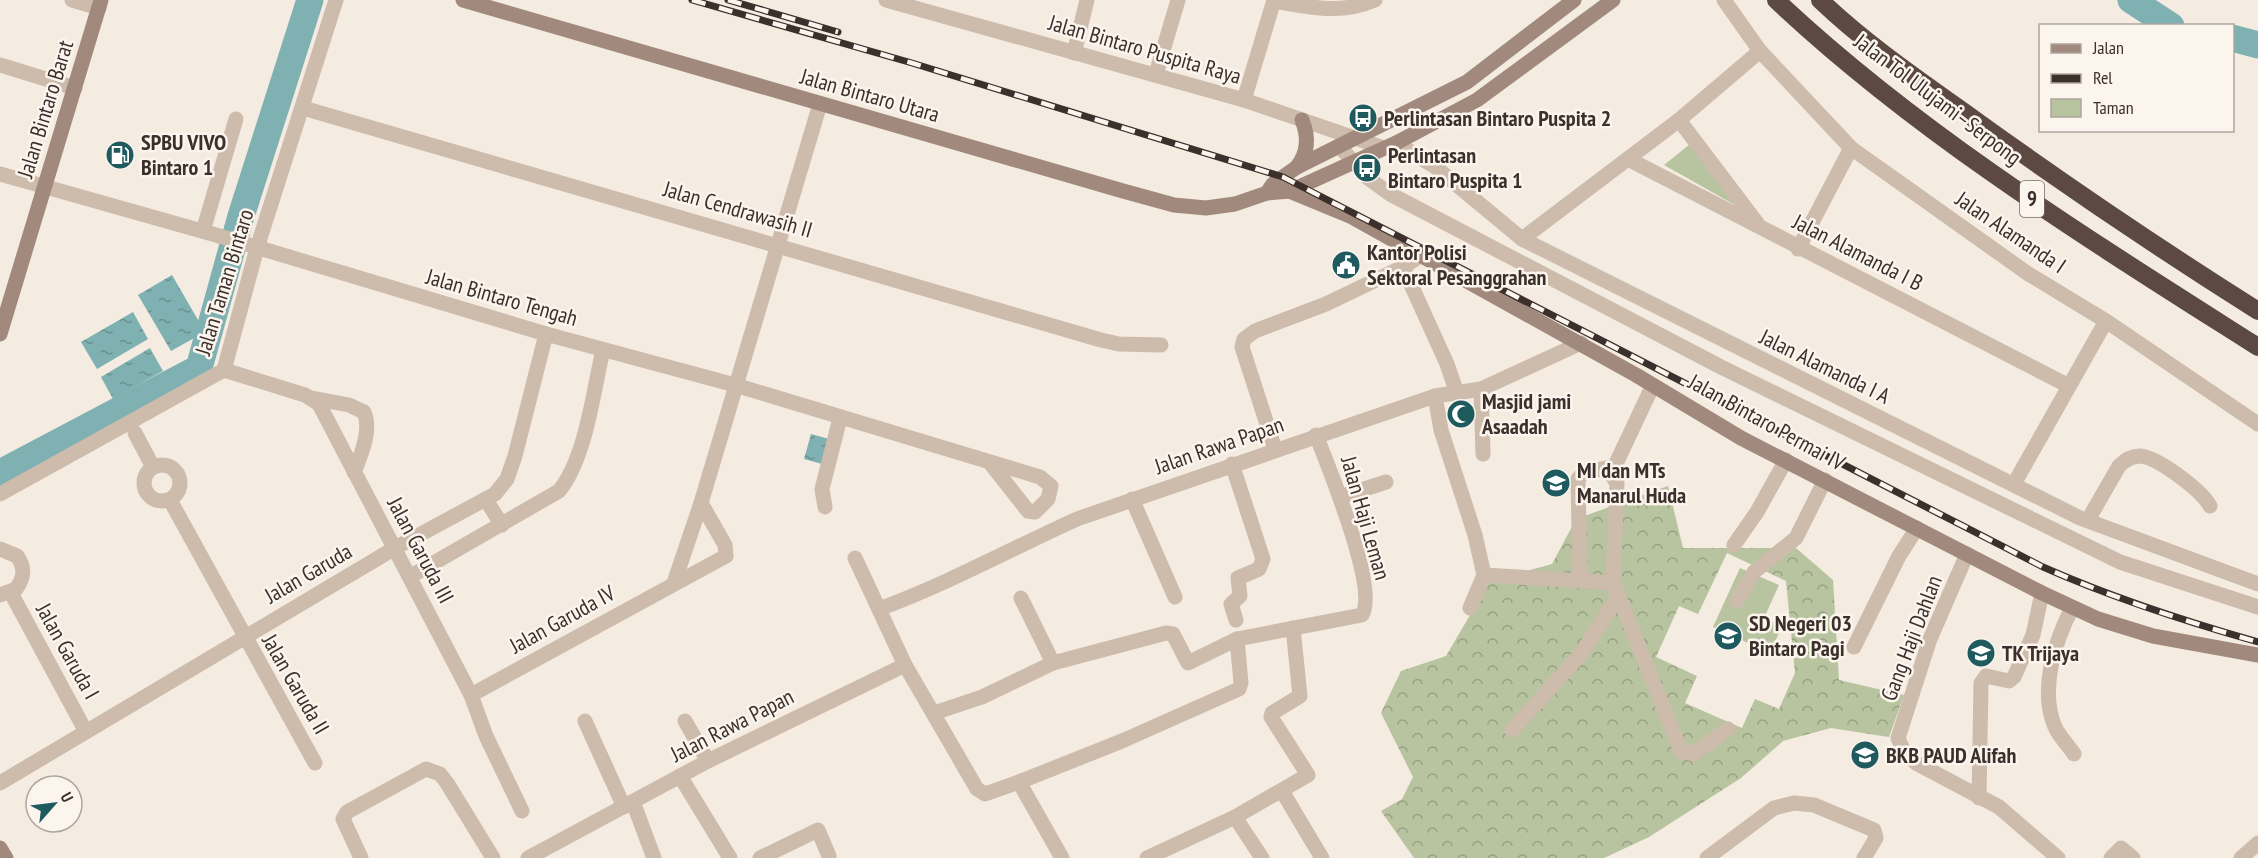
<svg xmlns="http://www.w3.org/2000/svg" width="2258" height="858" viewBox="0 0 2258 858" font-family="'PT Sans Narrow',sans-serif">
<defs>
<pattern id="forest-crowns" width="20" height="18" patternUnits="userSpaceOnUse" patternTransform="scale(1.5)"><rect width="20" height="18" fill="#b8c4a0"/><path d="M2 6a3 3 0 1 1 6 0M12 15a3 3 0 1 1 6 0" fill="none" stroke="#97a083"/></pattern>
<pattern id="water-ripples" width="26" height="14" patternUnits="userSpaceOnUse" patternTransform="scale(1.5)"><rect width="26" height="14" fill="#7fb0b2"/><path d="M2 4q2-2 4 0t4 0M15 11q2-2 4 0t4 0" fill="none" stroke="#699091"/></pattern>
</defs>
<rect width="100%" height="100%" fill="#f4ebe1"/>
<!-- green -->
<g fill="#b8c4a0">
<path d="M 1699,137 L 1758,218 L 1664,165 Z"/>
<path d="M 1740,568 L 1779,585 L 1764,618 L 1782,626 L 1770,653 L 1713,627 Z"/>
</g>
<!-- forest -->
<path fill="url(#forest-crowns)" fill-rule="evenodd" d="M 1668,486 L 1683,548 L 1796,548 L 1833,580 L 1839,680 L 1904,695 L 1889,737 L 1831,728 L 1783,741 L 1741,778 L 1649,837 L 1604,858 L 1414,858 L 1381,811 L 1402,799 L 1413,777 L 1381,713 L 1401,671 L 1446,656 L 1490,581 L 1552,564 L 1576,519 ZM 1727,553 L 1786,581 L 1795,673 L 1779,709 L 1755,699 L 1742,728 L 1685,703 L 1697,676 L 1656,657 L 1679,606 L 1698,614 Z"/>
<!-- water -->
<g fill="url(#water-ripples)">
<path d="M 172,275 L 205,332 L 171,351 L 138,295 Z"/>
<path d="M 133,312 L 148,339 L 97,369 L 81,342 Z"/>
<path d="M 150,348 L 163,371 L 113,399 L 101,377 Z"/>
<path d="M 811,434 L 829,439 L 822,464 L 804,459 Z"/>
</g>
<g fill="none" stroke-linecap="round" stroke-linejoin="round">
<!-- river -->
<g stroke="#7fb0b2" stroke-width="27">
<path d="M 2131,0 L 2171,26"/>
<path d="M 2232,38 L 2258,45"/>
<path d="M 0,473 L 199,368 L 241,216 L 310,0"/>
</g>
<!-- street -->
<g stroke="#cdbbac" stroke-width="15">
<path d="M 72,0 L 99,8"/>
<path d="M 886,0 L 1244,100 L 1384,148"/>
<path d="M 1724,0 L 1760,51 L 1851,148 L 2027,273 L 2106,321 L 2258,424"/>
<path d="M 1274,1 C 1310,7 1341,15 1375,0"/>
<path d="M 1074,53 L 1087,0"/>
<path d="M 0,65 L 75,88"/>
<path d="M 1156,74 L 1178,0"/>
<path d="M 1244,100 L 1274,0"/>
<path d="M 303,108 L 1101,340 L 1119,344 L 1161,345"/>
<path d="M 1679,120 L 1757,223"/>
<path d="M 1396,143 L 1434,166 L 1522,239 L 2080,518 L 2258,584"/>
<path d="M 1340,147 L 1368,178 L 1390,194 L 1721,367 L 2120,562 L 2258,607"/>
<path d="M 1628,159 L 2067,385"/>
<path d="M 0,174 L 216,235 L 546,334 L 735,385 L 1040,477 L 1051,486 L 1048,499 L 1035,512 L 1028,511 L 991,464"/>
<path d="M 203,231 L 236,119"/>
<path d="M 1522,239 L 1679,120 L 1760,51"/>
<path d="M 1798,249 L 1851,148"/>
<path d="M 1403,267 L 1447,364 L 1457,393"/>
<path d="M 224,370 L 305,395 L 319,404 L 471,695 L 486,736 L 522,811"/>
<path d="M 1481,389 L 1483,454"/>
<path d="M 1435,396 L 1441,430 L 1475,535 L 1484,575 L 1470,608"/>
<path d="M 312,398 L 349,405 L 364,412 C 372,430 361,455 354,472"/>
<path d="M 135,433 L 153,467"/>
<path d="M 1275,449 L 1242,347 L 1244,339 L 1255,331 L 1326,304 L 1403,267 L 1420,256"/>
<path d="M 1232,464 L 1263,559 L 1259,569 L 1238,578 L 1240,596 L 1231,604 L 1236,620"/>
<circle cx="162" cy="483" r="18"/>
<path d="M 1612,472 L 1653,385"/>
<path d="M 2014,484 L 2106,321"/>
<path d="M 0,494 L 224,370 L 257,248 L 336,0"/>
<path d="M 1340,497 L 1386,482"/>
<path d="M 1132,499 L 1175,597"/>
<path d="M 170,500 L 315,763"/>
<path d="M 486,500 L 502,525"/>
<path d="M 825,507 L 822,489 L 840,418"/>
<path d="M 2088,520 L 2119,466 C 2124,461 2132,456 2140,456 C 2158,457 2202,491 2210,506"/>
<path d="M 1734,545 L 1757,512 L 1786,460"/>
<path d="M 0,549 L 17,556 C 25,567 25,577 16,589 L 0,595"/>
<path d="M 1967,554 L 1930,639 L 1898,738 L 1905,754 L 1916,763 L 1999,807 L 2058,858"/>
<path d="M 855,558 L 905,665 L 977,789 L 985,794 L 1019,782 L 1062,858"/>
<path d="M 1484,575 L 1613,583 L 1681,751 L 1693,754 L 1728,729"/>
<path d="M 411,576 L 559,491 C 586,458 593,392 603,350"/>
<path d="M 1580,580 L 1578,479 L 1584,472 L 1607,468 L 1617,483 L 1613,583"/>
<path d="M 674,583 L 701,503 L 820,104"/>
<path d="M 11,593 L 85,730"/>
<path d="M 1021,598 L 1053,663"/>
<path d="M 1737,601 L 1754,572 L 1796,538 L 1825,480"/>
<path d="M 2072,608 C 2055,641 2039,690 2055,727 C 2059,736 2068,745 2074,754"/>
<path d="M 879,609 C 947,584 1011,549 1077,519 L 1435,396 L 1481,389 L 1581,343"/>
<path d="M 1854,647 L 1899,556 L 1917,528"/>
<path d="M 471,695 L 726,556 L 725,545 L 701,503"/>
<path d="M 934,713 L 982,697 L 1053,663 L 1166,633 L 1173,634 L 1188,663 L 1237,639 L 1362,615 C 1379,589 1328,466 1316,435"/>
<path d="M 585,721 L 624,807"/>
<path d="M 685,721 L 708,761"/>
<path d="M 1512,730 L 1581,654 L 1618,596"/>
<path d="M 680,776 L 730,858"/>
<path d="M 1019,782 L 1122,741 L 1239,689 L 1241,683 L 1237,639"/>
<path d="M 0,783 L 395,548 L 495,494 L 507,479 L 515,456 L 546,334"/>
<path d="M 1282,791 L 1322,858"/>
<path d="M 1979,798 L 1981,683 L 1986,676 L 2009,681 L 2014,677 L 2033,635 L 2042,593"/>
<path d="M 633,802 L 654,858"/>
<path d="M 1235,817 L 1262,858"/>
<path d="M 361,858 L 343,819 L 347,812 L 426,769 L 440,774 L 447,783 L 493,858"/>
<path d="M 528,858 L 708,761 L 905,665"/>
<path d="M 760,858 L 818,830 L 829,856"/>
<path d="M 1147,858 L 1235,817 L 1308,775 L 1271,717 L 1272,713 L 1300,696 L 1293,628"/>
<path d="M 1707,858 L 1774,808 L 1794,803 L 1814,805 L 1874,830 L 1876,838 L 1864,858"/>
<path d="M 2111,858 L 2121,848 L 2133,858"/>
<path d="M 2241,858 L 2258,843"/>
</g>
<!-- secondary -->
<g stroke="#a18a7d" stroke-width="15">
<path d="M 463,0 L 1123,191 L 1174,205 L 1206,208 L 1235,204 L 1267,193 L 1290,191 L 1396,143 L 1477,100 L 1613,0"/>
<path d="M 1297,167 C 1308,153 1309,137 1302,120"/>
<path d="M 1287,190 L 1350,216 L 1636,375 L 1741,438 L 2042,593 L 2098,619 L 2153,636 L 2258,655"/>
<path d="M 1267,193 L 1273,184 L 1297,167 L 1467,82 L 1574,0"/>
<path d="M 0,334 L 101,0"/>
<path d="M 0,848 L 6,858"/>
</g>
<!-- highway -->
<g stroke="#5c4a42" stroke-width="18">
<path d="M 1776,0 C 1918,134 2093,242 2258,347"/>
<path d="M 1820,0 C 1866,44 1919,80 1971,117 C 2065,185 2160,249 2258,311"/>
</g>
<!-- rail casing -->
<g stroke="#3b302b" stroke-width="7">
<g id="rail">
<path d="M 692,0 L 912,63 L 1283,177 L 2043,567 C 2113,598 2184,621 2258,642"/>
<path d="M 728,0 L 838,32"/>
</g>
</g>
<!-- rail -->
<use href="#rail" stroke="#fbf5ee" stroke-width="4.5" stroke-dasharray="14" stroke-linecap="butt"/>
</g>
<!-- icons -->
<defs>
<g id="bus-disc" transform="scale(1.5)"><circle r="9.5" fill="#1f5a5e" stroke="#fbf5ee"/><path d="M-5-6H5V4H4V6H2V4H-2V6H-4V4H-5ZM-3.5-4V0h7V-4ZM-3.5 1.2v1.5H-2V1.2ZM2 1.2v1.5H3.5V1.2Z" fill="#fff"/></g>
<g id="fuel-disc" transform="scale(1.5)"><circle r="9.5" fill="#1f5a5e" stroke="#fbf5ee"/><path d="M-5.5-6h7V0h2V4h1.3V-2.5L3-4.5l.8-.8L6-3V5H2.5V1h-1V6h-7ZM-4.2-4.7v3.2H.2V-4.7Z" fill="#fff"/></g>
<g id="civic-disc" transform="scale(1.5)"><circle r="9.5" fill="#1f5a5e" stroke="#fbf5ee"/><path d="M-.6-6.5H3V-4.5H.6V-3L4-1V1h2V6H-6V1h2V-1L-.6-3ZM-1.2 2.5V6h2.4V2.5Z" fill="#fff"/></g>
<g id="mosque-disc" transform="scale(1.5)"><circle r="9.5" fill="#1f5a5e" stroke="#fbf5ee"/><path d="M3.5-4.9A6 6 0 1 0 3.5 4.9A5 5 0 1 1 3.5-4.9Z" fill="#fff"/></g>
<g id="school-disc" transform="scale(1.5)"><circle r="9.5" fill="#1f5a5e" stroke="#fbf5ee"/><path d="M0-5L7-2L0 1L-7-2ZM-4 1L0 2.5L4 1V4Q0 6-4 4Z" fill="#fff"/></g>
</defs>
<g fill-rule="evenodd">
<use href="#bus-disc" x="1363" y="118"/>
<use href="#fuel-disc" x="120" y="155"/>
<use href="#bus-disc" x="1367" y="168"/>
<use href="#civic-disc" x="1346" y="265"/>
<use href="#mosque-disc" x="1461" y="414"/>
<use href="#school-disc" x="1556" y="483"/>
<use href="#school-disc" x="1728" y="636"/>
<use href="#school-disc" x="1981" y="653"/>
<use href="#school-disc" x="1865" y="755"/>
</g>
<g text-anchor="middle" stroke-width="5" stroke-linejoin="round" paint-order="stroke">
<!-- shield labels -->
<rect fill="#fbf5ee" stroke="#756b66" stroke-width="1.5" x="2020" y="181" width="24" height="36" rx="4.5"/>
<g font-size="21" font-weight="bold" fill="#3b302b">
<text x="2032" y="206">9</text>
</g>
<!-- street labels -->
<g font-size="22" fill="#3b302b" stroke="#fbf5ee">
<text transform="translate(1145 49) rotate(16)" y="8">Jalan Bintaro Puspita Raya</text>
<text transform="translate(870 95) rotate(16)" y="8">Jalan Bintaro Utara</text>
<text transform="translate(1938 99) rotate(37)" y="8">Jalan Tol Ulujami–Serpong</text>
<text transform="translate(45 109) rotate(-73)" y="8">Jalan Bintaro Barat</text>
<text transform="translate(738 209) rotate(16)" y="8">Jalan Cendrawasih II</text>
<text transform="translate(2011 232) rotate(34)" y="8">Jalan Alamanda I</text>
<text transform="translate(1858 252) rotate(27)" y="8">Jalan Alamanda I B</text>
<text transform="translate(224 282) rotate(-73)" y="8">Jalan Taman Bintaro</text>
<text transform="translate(502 297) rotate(16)" y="8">Jalan Bintaro Tengah</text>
<text transform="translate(1825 366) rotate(26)" y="8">Jalan Alamanda I A</text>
<text transform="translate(1767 422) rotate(29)" y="8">Jalan Bintaro Permai IV</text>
<text transform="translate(1219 445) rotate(-19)" y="8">Jalan Rawa Papan</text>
<text transform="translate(1366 518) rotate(74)" y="8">Jalan Haji Leman</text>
<text transform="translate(421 550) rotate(62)" y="8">Jalan Garuda III</text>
<text transform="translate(308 573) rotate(-30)" y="8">Jalan Garuda</text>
<text transform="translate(562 619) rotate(-29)" y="8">Jalan Garuda IV</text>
<text transform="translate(1911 638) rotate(-69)" y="8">Gang Haji Dahlan</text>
<text transform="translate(68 651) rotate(61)" y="8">Jalan Garuda I</text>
<text transform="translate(296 684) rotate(60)" y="8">Jalan Garuda II</text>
<text transform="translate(732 725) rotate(-27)" y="8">Jalan Rawa Papan</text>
</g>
<!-- poi labels -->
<g font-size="22" font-weight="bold" fill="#3b302b" stroke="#fbf5ee" text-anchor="start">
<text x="1384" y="126">Perlintasan Bintaro Puspita 2</text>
<text x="141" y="150">SPBU VIVO<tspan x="141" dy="25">Bintaro 1</tspan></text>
<text x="1388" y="163">Perlintasan<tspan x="1388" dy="25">Bintaro Puspita 1</tspan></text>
<text x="1367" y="260">Kantor Polisi<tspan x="1367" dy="25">Sektoral Pesanggrahan</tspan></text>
<text x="1482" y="409">Masjid jami<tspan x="1482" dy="25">Asaadah</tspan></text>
<text x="1577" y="478">MI dan MTs<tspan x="1577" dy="25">Manarul Huda</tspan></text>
<text x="1749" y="631">SD Negeri 03<tspan x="1749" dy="25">Bintaro Pagi</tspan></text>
<text x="2002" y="661">TK Trijaya</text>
<text x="1886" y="763">BKB PAUD Alifah</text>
</g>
</g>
<!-- legend -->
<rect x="2039" y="24" width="195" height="108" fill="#fbf5ee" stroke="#aea6a0" stroke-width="1.5"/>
<rect x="2051" y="44" width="30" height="9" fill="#a18a7d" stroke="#aea6a0" stroke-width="1.5"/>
<text x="2093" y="54" font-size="18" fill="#3b302b">Jalan</text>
<rect x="2051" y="74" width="30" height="9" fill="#3b302b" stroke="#aea6a0" stroke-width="1.5"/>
<text x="2093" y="84" font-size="18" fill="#3b302b">Rel</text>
<rect x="2051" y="99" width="30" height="18" fill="#b8c4a0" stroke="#aea6a0" stroke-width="1.5"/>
<text x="2093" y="114" font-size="18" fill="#3b302b">Taman</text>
<!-- north arrow -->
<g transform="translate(54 804) rotate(62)"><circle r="28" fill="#fbf5ee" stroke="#aea6a0" stroke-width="1.5"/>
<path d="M0-4.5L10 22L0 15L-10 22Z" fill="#1f5a5e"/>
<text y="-9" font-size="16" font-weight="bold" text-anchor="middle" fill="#3b302b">U</text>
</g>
</svg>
